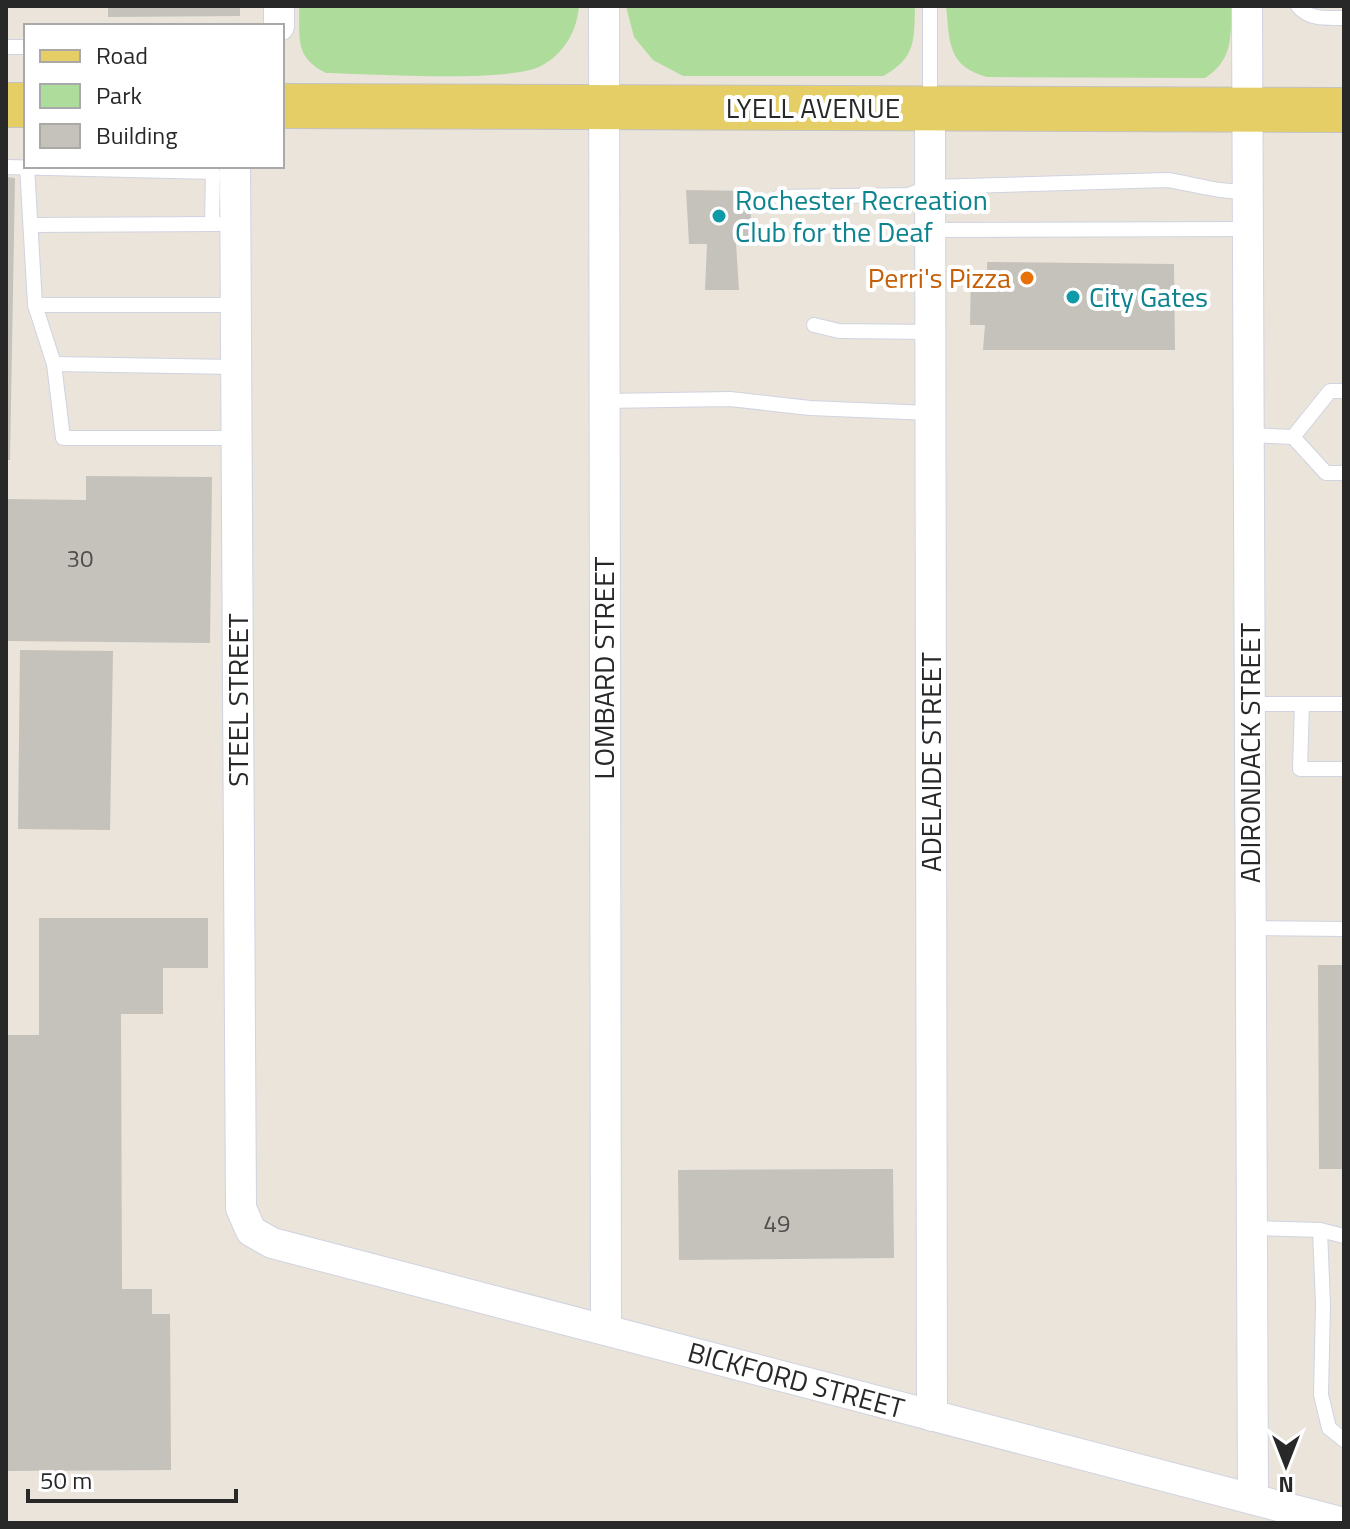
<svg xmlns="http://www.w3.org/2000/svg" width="1350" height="1529" viewBox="0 0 1350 1529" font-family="'Titillium Web',sans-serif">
<rect width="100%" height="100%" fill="#eae4db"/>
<!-- green -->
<g fill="#aedc9b">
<path d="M 299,6 L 579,6 C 577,31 564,54 541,66 C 509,83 370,74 326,73 C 294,57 300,38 299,6 Z"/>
<path d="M 626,6 L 915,6 C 914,41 916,58 883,76 L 683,76 L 653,60 L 634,37 Z"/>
<path d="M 946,6 L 1231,6 C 1231,37 1233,60 1205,78 L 987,77 C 947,66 950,42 946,6 Z"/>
</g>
<!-- building -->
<g fill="#c5c1bb">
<path d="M 108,6 L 240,6 L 240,16 L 108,17 Z"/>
<path d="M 6,177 L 15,178 L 10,460 L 6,460 Z"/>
<path d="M 686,190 L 750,191 L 752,242 L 736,243 L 739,290 L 705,290 L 707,244 L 689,244 Z"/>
<path d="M 987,262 L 1174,264 L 1175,350 L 983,350 L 985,325 L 970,325 L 971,270 L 987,270 Z"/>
<path d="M 86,476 L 212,477 L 210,643 L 8,641 L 6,499 L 86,500 Z"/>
<path d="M 20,650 L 113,651 L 110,830 L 18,829 Z"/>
<path d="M 39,918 L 208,918 L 208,968 L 163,968 L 163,1014 L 121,1014 L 122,1289 L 152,1289 L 152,1314 L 170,1314 L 171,1470 L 6,1471 L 6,1035 L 39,1035 Z"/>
<path d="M 1318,965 L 1344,965 L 1344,1169 L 1319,1169 Z"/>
<path d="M 893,1169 L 894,1258 L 679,1260 L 678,1170 Z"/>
</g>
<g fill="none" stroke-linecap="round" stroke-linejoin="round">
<!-- lane casing -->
<g stroke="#d0d3e0" stroke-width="16">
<g id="lane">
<path d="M 1298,6 C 1309,20 1327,18 1344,18"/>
<path d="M 6,47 L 26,47"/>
<path d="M 930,106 L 930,6"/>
<path d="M 27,166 L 35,305 L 54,364 L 63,438 L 237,438"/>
<path d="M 6,167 L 213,172 L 212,224"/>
<path d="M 779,197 L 908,195 L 930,187 L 1167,180 C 1196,184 1218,193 1247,191"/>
<path d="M 31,225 L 219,224"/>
<path d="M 930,230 L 1247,229"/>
<path d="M 35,305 L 236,305"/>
<path d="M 814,325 L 839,331 L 930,332"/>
<path d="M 54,364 L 236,367"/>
<path d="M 604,401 L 730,399 L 810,408 L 930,413"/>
<path d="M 1248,435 L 1293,437 L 1326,473 L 1344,473"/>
<path d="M 1293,437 L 1330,391 L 1344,391"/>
<path d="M 1250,704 L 1344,704"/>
<path d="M 1302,704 L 1300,769 L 1344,769"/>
<path d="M 1251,928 L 1344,929"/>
<path d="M 1252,1228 L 1320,1230 L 1344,1236"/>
<path d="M 1320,1230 L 1323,1304 L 1321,1395 L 1329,1428 L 1344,1440"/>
</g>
</g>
<!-- street casing -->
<g stroke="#d0d3e0" stroke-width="32">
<g id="street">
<path d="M 279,6 L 279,26"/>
<path d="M 604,6 L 606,1330"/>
<path d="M 1247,6 L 1253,1499"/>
<path d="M 930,108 L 932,1416"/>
<path d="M 235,166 L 241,1208 L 251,1231 L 272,1243 L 1344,1523"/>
</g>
</g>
<!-- primary casing -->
<g stroke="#c3c3c3" stroke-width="46">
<g id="primary">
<path d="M 6,105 L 26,105"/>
<path d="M 282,106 L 1344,110"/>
</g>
</g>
<!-- lane -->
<use href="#lane" stroke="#fff" stroke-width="14"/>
<!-- street -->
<use href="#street" stroke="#fff" stroke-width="30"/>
<!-- primary -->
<use href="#primary" stroke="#e5ce65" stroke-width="44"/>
</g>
<!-- markers -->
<g fill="#0f9aa8" stroke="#fff" stroke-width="3">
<circle cx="719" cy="216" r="8"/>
<circle cx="1073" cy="297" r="8"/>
</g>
<circle fill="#e8710a" stroke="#fff" stroke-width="3" cx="1027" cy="278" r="8"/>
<g text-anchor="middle" stroke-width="8" stroke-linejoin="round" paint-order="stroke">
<!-- number labels -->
<g font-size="24" fill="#4f4e4d">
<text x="80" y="567">30</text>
<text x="777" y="1232">49</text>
</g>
<!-- street labels -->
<g font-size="28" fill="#282828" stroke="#fff">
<text x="813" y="118">LYELL AVENUE</text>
<text transform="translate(604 668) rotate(-90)" y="10">LOMBARD STREET</text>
<text transform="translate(238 700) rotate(-90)" y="10">STEEL STREET</text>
<text transform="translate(1250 753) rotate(-90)" y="10">ADIRONDACK STREET</text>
<text transform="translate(931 762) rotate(-90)" y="10">ADELAIDE STREET</text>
<text transform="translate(796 1380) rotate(15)" y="10">BICKFORD STREET</text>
</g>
<!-- culture labels -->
<g font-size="28" fill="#0d838f" stroke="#fff" text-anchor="start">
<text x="735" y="210">Rochester Recreation<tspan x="735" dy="32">Club for the Deaf</tspan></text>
<text x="1089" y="307">City Gates</text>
</g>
<!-- food labels -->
<g font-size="28" fill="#c56008" stroke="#fff" text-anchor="end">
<text x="1011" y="288">Perri's Pizza</text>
</g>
</g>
<!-- border -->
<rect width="1350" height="1529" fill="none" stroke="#282828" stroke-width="16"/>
<!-- legend -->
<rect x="24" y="24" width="260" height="144" fill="#ffffff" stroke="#a9a9a9" stroke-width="2"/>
<rect x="40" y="50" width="40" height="12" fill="#e5ce65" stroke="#a9a9a9" stroke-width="2"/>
<text x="96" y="64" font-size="24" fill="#282828">Road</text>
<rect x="40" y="84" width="40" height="24" fill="#aedc9b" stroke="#a9a9a9" stroke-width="2"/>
<text x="96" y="104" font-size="24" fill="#282828">Park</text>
<rect x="40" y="124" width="40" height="24" fill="#c5c1bb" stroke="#a9a9a9" stroke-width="2"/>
<text x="96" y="144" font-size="24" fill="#282828">Building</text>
<!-- north arrow -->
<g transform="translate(1286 1465) rotate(180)" stroke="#ffffff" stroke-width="6" paint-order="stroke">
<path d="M0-6L14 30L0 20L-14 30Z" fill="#282828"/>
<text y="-12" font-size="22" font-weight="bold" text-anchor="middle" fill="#282828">N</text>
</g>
<!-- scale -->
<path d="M28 1489v12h208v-12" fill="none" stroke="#282828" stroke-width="4"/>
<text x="40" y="1489" font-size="24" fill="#282828" stroke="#ffffff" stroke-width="6" paint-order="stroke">50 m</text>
</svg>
